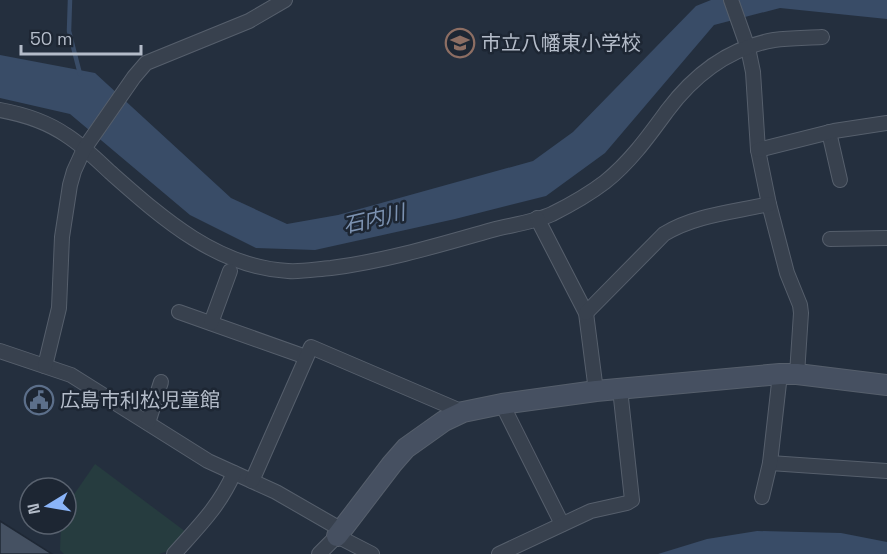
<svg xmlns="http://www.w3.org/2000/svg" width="887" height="554" viewBox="0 0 887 554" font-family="'Space Grotesk','Noto Sans JP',sans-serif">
<rect width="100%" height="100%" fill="#242f3e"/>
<!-- green -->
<path fill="#263c3f" d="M 95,464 L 186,532 L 168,551 L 159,554 L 64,554 L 60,550 L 61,524 L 66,524 L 66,506 Z"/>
<!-- water -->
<g fill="#394c67">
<path d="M 711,0 L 887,0 L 887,19 L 780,8 L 714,25 L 605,153 L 546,196 L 455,219 L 315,250 L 256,248 L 190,215 L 70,114 L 0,98 L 0,55 L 95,73 L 231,198 L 287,224 L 338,215 L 533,161 L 573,132 L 696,6 Z"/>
<path d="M 757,531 L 841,533 L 887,542 L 887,554 L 658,554 L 707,539 Z"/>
</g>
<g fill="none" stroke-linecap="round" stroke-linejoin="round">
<!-- stream -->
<path stroke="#394c67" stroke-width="4.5" d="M 70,0 L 69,31 L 80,74"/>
</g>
<!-- building -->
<path fill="#455162" stroke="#1f2835" stroke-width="1.5" d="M 0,521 L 52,554 L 0,554 Z"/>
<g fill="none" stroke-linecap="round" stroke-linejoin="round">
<!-- street casing -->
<g stroke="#565f6c" stroke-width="16">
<g id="street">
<path d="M 731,0 L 748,48 L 753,72 L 758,150 L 769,204 L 787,273 L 800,305 L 801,313 L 797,374"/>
<path d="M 0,110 C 22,114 47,122 66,135 C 82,145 96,159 110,172 C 161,217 216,267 288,271 C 302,272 317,269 331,268 C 386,261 439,245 492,230 C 511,225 534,222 552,214 C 570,205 588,195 605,182 C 630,162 648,137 667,111 C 694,75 728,48 774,40 C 790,38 806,38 822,37"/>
<path d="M 829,132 L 840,180"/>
<path d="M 758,150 L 834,131 L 887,123"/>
<path d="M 537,218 L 586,313 L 596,391"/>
<path d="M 830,239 L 887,238"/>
<path d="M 179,312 L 306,357"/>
<path d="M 586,313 L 664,234 C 695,215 734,212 769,204"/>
<path d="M 211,323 L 230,271"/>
<path d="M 0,351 L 71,375 L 208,461 L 276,492 L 342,530"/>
<path d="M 45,366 L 59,308 L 62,237 L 70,185 L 74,171 L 84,149 L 134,77 L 146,63 L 249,21 L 285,0"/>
<path d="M 502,404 L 562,524"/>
<path d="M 148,423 L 161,382"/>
<path d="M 770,463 L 887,471"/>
<path d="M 252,481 L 311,347 L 463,412"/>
<path d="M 762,497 L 770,463 L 780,374"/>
<path d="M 174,554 C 198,527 219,507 234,473"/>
<path d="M 319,554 L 337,536 L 372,554"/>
<path d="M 499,554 L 591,511 L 627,503 L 632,500 L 620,389"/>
</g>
</g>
<!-- secondary casing -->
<g stroke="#565f6c" stroke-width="22">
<path id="secondary" d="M 337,536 L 392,464 L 406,448 L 444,421 L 463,412 L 502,404 L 596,391 L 780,374 L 797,374 L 887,385"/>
</g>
<!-- street -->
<use href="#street" stroke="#38414e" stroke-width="14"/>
<!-- secondary -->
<use href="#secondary" stroke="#465061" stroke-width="20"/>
</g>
<!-- icons -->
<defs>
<g id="school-ring" transform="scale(1.5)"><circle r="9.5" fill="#1d2633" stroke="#8d6e63" stroke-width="1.5"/><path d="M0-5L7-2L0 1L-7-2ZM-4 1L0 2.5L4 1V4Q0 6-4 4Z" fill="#8d6e63"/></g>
<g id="civic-ring" transform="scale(1.5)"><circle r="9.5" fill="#1d2633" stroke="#5c6f8a" stroke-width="1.5"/><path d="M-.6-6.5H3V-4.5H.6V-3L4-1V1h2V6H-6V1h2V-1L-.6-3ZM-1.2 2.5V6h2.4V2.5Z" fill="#5c6f8a"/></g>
</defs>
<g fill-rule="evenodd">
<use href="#school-ring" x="460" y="43"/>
<use href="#civic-ring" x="39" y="400"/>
</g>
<g text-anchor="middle" stroke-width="5" stroke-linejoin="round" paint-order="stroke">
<!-- poi labels -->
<g font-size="20" fill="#b4bcc9" stroke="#1d2633" text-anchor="start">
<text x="481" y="50">市立八幡東小学校</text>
<text x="60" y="407">広島市利松児童館</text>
</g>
<!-- water labels -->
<g font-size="21" font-style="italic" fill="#7c92b1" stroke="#1d2633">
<text transform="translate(374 219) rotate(-13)" y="7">石内川</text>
</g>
</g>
<!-- north arrow -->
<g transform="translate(48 506) rotate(259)"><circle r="28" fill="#1d2633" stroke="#59626f" stroke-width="1.5"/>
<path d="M0-4.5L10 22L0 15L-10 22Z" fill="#8ab4f8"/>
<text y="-9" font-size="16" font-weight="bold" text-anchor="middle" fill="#b4bcc9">N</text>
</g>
<!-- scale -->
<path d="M21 45v9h120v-9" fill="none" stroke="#b4bcc9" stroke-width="3"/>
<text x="30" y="45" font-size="18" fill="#b4bcc9" stroke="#1d2633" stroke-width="4.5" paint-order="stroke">50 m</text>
</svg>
